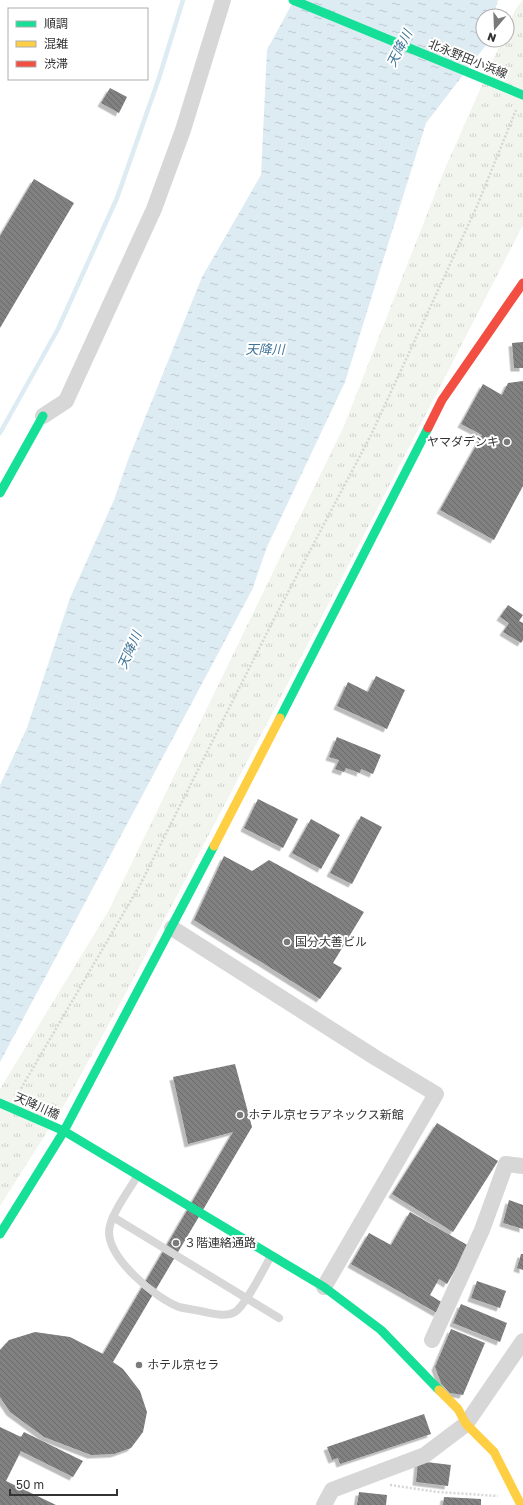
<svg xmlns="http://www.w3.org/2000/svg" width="523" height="1505" viewBox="0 0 523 1505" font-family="'Golos Text','Noto Sans JP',sans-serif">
<defs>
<pattern id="park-tufts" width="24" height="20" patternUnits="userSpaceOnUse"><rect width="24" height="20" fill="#f1f5ed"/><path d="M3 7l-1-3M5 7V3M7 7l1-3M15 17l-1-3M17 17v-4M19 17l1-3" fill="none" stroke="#cfd2cc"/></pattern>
<pattern id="water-ripples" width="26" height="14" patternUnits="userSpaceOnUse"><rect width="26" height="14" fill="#ddebf3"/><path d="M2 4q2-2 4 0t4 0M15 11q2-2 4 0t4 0" fill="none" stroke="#becad1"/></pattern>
<pattern id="building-back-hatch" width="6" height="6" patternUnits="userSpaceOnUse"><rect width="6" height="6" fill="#818181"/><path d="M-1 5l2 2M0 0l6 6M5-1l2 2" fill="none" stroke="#6a6a6a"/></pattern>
<filter id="shadow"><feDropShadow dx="-3.5" dy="3.5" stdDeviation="0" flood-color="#0004"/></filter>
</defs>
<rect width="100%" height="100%" fill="#fff"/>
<!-- park -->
<path fill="url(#park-tufts)" d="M 523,0 L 523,225 L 272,714 L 128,989 L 66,1102 L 0,1206 L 0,1089 L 109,910 L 344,426 L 444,171 L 502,40 L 507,40 C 507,26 513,10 523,0 Z"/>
<!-- water -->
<path fill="url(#water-ripples)" d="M 294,0 L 498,0 L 493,16 L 483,16 L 483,40 L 490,40 L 426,123 L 345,382 L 267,547 L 252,590 L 0,1062 L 0,785 L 27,728 L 70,598 L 114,500 L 128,460 L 202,277 L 261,175 L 267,50 Z"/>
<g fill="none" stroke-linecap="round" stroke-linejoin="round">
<!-- stream -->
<path stroke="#ddebf3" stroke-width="4.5" d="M 0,433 L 58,329 L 117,198 L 159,78 L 183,0"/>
</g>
<!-- building -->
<g fill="url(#building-back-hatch)" filter="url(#shadow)">
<path d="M 110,88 L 127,97 L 119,113 L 101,103 Z"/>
<path d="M 34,179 L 74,203 L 0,328 L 0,236 Z"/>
<path d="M 523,342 L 523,368 L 514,368 L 512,343 Z"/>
<path d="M 523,381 L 523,486 L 494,540 L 440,510 L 482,435 L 461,424 L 483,384 L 502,395 L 508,383 Z"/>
<path d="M 508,605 L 523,615 L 519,621 L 523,623 L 523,640 L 521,643 L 503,632 L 509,623 L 500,617 Z"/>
<path d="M 376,676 L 405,690 L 387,729 L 337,706 L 348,682 L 368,692 Z"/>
<path d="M 337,737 L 381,755 L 373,774 L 361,769 L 360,773 L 346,768 L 344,772 L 335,769 L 339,760 L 329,757 Z"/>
<path d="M 258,799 L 298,819 L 283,848 L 244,828 Z"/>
<path d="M 361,816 L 382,827 L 352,884 L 330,873 Z"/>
<path d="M 311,819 L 340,835 L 321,869 L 292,853 Z"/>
<path d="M 224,856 L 252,871 L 269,860 L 364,912 L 333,963 L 342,968 L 320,999 L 194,920 Z"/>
<path d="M 235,1064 L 252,1127 L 113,1362 L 123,1369 L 140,1391 L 147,1412 L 143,1432 L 131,1448 L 114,1454 L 91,1455 L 44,1437 L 10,1412 L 0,1397 L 0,1350 L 9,1340 L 35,1332 L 70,1337 L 103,1354 L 233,1132 L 188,1144 L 173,1077 Z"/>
<path d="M 437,1123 L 498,1161 L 453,1232 L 392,1194 Z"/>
<path d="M 509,1200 L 523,1205 L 523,1229 L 503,1223 Z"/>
<path d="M 410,1212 L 469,1246 L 447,1284 L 439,1279 L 430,1295 L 443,1303 L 437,1313 L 351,1264 L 369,1233 L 391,1245 Z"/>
<path d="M 521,1254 L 523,1254 L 523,1270 L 517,1268 Z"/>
<path d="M 477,1281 L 506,1291 L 500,1308 L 471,1298 Z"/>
<path d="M 461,1304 L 507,1323 L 500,1342 L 453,1323 Z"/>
<path d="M 451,1329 L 485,1343 L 463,1395 L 450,1393 L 441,1383 L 435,1367 Z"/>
<path d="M 424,1414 L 431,1434 L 340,1464 L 338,1458 L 332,1460 L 327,1447 Z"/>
<path d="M 0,1427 L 21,1437 L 24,1432 L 83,1461 L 73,1477 L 21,1451 L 6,1481 L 56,1505 L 0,1505 Z"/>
<path d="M 418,1461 L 451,1465 L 448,1486 L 416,1482 Z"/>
<path d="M 359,1492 L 387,1495 L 386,1505 L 357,1505 Z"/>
<path d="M 444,1497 L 481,1499 L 481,1505 L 443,1505 Z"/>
</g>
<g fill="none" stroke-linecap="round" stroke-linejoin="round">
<!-- path -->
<g stroke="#d6d6d6" stroke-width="2.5" stroke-dasharray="2 2" stroke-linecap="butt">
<path d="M 19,1092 L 140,885 L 275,617 L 371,435 L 477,206 L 516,110"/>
<path d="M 390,1485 L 438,1492 L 498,1496"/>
</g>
<!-- lane -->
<g stroke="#d7d7d7" stroke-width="8">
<path d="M 138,1175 C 130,1189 109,1216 109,1232 C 109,1259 155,1298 179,1307 C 187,1309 197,1310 205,1312 C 215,1314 226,1317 235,1312 C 246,1305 264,1268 271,1256"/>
<path d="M 113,1217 L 279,1318"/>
</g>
<!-- street -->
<g stroke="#d7d7d7" stroke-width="16">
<path d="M 43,416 L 66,401 L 154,209 L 183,130 L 223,0"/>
<path d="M 172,928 L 376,1058 L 436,1094 L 324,1287"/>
<path d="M 432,1340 L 482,1230 L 506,1164 L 523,1166"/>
<path d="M 324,1505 L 332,1490 L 425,1455 L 466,1424 L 523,1341"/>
</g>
<!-- fast -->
<g stroke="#16e098" stroke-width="9">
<path d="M 0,493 L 43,416"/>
<path d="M 280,718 L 428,428"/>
<path d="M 64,1131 L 324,1287 L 381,1330 L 439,1390"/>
<path d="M 0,1234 L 64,1131 L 214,846"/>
</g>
<!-- slow -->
<g stroke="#ffcf43" stroke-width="9">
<path d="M 214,846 L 280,718"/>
<path d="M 439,1390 L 458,1409 L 466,1424 L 494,1452 L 521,1505"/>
</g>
<!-- jam -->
<path stroke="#f24e42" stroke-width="9" d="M 428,428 L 442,400 L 523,283"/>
<!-- fast-bridge -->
<g stroke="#16e098" stroke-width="9">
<path d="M 293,0 L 523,95"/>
<path d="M 0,1103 L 64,1131"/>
</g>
</g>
<!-- markers -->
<g fill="#7a7a7a" stroke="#fff" stroke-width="1.5">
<circle cx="507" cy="442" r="4"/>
<circle cx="287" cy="942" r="4"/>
<circle cx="240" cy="1115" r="4"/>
<circle cx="176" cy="1243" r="4"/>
<circle cx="139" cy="1365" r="4"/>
</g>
<g text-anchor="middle" stroke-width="4" stroke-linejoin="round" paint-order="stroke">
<!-- street labels -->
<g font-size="12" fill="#333" stroke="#fff">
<text transform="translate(468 59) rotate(22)" y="4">北永野田小浜線</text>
<text transform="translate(37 1106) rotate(24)" y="4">天降川橋</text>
</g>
<!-- poi labels -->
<g font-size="12" fill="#333" stroke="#fff" text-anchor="start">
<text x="499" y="446" text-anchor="end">ヤマダデンキ</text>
<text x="295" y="946">国分大善ビル</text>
<text x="248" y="1119">ホテル京セラアネックス新館</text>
<text x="184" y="1247">３階連絡通路</text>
<text x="147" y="1369">ホテル京セラ</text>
</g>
<!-- water labels -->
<g font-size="13" font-style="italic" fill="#3f7597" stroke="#fff">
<text transform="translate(399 48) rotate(-63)" y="5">天降川</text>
<text x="265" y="354">天降川</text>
<text transform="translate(129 650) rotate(-66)" y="5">天降川</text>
</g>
</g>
<!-- legend -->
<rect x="8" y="8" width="140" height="72" fill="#ffffff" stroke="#adadad"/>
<rect x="16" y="21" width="20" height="6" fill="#16e098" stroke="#adadad"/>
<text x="44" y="28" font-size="12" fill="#333333">順調</text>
<rect x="16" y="41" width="20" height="6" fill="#ffcf43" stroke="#adadad"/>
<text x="44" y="48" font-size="12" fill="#333333">混雑</text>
<rect x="16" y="61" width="20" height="6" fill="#f24e42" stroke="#adadad"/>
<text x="44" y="68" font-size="12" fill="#333333">渋滞</text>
<!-- north arrow -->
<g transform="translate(495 28) rotate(199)"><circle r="19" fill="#ffffff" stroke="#adadad"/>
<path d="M0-3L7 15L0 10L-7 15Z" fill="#7a7a7a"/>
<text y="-6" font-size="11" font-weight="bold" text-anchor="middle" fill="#333333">N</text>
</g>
<!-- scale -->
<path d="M10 1489v6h107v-6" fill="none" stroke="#333333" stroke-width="2"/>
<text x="16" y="1489" font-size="12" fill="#333333" stroke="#ffffff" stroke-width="3" paint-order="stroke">50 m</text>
</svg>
